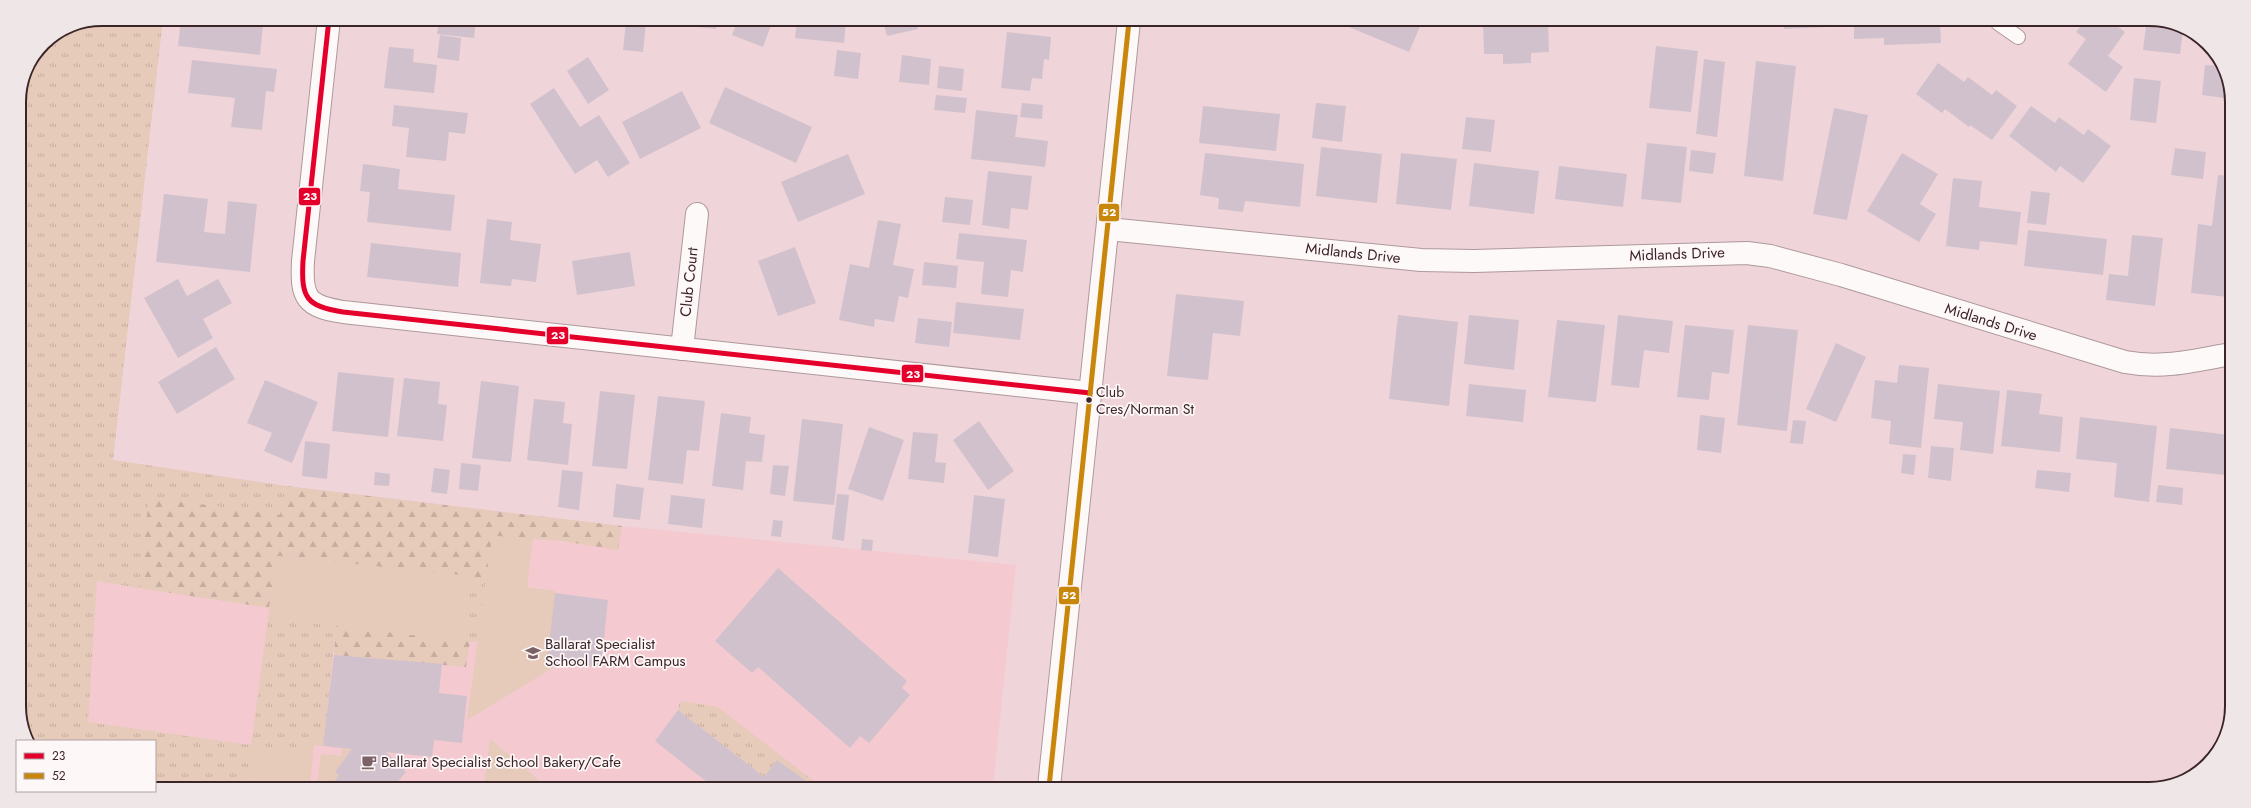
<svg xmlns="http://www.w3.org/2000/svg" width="2251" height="808" viewBox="0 0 2251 808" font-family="Jost,sans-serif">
<defs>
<pattern id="grass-tufts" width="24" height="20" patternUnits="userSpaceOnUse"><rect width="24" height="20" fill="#e6caba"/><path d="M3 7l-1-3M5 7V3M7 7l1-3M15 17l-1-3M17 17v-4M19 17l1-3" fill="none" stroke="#c6ada0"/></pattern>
<pattern id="forest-firs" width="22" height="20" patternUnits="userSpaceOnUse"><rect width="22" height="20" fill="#e6caba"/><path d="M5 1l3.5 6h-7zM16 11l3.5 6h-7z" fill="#c6ada0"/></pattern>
</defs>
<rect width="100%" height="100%" fill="#efd5d9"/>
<!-- built -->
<path fill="#f4cad0" d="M 113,460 L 286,486 L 622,526 L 1016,565 L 993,787 L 155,785 L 155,741 L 34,741 Z"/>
<!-- grass -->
<g fill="url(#grass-tufts)">
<path d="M 102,19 L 163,19 L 113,460 L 286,486 L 280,515 L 150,497 L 139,588 L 97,581 L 88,722 L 251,745 L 268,618 L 336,626 L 324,741 L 316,740 L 308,752 L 252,745 L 248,785 L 155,785 L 155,741 L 30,741 L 19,712 L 19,96 L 25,70 L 43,43 L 70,25 Z"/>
<path d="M 469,576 L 486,578 L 478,642 L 462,641 Z"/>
<path d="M 680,701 L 718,707 L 820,786 L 811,786 L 777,761 L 764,777 L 678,710 Z"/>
</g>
<!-- forest -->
<g fill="url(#forest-firs)">
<path d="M 286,486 L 622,526 L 618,550 L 562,541 L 493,536 L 486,578 L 277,556 L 269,608 L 139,588 L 149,497 L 280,515 Z"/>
<path d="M 336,626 L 470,641 L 466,667 L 334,655 Z"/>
</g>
<!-- garden -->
<g fill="#e6caba">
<path d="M 492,536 L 533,538 L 527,587 L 555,591 L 561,663 L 467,720 Z"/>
<path d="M 277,556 L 469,576 L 462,641 L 268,618 Z"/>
<path d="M 490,739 L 546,786 L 484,786 Z"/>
<path d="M 315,740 L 324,741 L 323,746 L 314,745 L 310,785 L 248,785 L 251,745 L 308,752 L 309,743 Z"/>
<path d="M 342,748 L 352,749 L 335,772 L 339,775 L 332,785 L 317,785 L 321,754 L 341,756 Z"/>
</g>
<!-- building -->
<g fill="#d1c1cc">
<path d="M 181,19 L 253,19 L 253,24 L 263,25 L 260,55 L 178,46 Z"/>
<path d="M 439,20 L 476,20 L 474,38 L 437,34 Z"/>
<path d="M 679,20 L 717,20 L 716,29 L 678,25 Z"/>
<path d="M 732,20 L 773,20 L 763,47 L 732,35 L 737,22 Z"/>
<path d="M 797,20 L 846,21 L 844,43 L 795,38 Z"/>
<path d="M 626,21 L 646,23 L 643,52 L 623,50 Z"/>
<path d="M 883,21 L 916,21 L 918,29 L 887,36 Z"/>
<path d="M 1337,22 L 1422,22 L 1409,52 Z"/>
<path d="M 1483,22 L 1548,22 L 1549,52 L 1531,53 L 1531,63 L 1503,64 L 1503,54 L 1484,54 Z"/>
<path d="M 1784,22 L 1827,23 L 1828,27 L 1784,29 Z"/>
<path d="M 1854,23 L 1940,23 L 1941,43 L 1884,45 L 1884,38 L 1854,39 Z"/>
<path d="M 2083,23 L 2113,23 L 2125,32 L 2108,56 L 2123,67 L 2106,92 L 2068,64 L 2086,39 L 2076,32 Z"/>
<path d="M 2146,26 L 2183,30 L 2180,54 L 2143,50 Z"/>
<path d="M 1007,32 L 1051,37 L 1049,60 L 1044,59 L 1042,79 L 1032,78 L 1030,91 L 1001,88 Z"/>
<path d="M 440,35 L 461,38 L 459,61 L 437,58 Z"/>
<path d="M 1656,46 L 1698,51 L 1691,112 L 1649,108 Z"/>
<path d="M 389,47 L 414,49 L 413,62 L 437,65 L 434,93 L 384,88 Z"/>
<path d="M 837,50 L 861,53 L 858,79 L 834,76 Z"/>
<path d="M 902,55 L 931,59 L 929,85 L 899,82 Z"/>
<path d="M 588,57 L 609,90 L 588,104 L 567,71 Z"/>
<path d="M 1704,59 L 1725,62 L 1717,137 L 1696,134 Z"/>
<path d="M 192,60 L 277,69 L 274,92 L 266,91 L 262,130 L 231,127 L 235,98 L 188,93 Z"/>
<path d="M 1756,61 L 1796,66 L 1783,181 L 1744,176 Z"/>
<path d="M 1938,63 L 1964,82 L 1968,77 L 1992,95 L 1996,90 L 2017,106 L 1992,140 L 1970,125 L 1969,127 L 1945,109 L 1942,113 L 1916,94 Z"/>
<path d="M 2205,65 L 2221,66 L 2232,99 L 2202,95 Z"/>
<path d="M 939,66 L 964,69 L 962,91 L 937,88 Z"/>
<path d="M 2134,78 L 2161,81 L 2156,123 L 2130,120 Z"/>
<path d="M 725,87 L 812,127 L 796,163 L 709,123 Z"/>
<path d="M 554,88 L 580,127 L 599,115 L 630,163 L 608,177 L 597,160 L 575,174 L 530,104 Z"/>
<path d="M 682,91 L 701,128 L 640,159 L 622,122 Z"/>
<path d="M 936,95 L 967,98 L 965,113 L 934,110 Z"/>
<path d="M 1022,103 L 1043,105 L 1042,119 L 1020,117 Z"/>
<path d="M 1316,103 L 1346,106 L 1342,142 L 1312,138 Z"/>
<path d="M 394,105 L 468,113 L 465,134 L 449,132 L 446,161 L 406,157 L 409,128 L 392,126 Z"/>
<path d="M 1203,106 L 1280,114 L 1276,151 L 1199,143 Z"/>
<path d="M 2031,106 L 2055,123 L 2059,117 L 2084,135 L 2088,129 L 2111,146 L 2083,183 L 2060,166 L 2056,172 L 2009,136 Z"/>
<path d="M 1834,108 L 1868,115 L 1847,220 L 1813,214 Z"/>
<path d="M 976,110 L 1018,115 L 1015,137 L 1048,141 L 1045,167 L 971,159 Z"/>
<path d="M 1466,117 L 1495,120 L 1491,152 L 1462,149 Z"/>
<path d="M 1647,143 L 1687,147 L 1681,203 L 1641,199 Z"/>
<path d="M 1321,147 L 1382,154 L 1377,203 L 1316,196 Z"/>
<path d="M 2175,148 L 2206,152 L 2203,179 L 2171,175 Z"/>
<path d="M 1691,150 L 1716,153 L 1713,174 L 1689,171 Z"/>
<path d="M 1205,153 L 1304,164 L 1300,207 L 1245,201 L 1243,212 L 1218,209 L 1219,198 L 1200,195 Z"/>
<path d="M 1401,153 L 1457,159 L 1451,210 L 1396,204 Z"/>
<path d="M 1902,153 L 1938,174 L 1920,204 L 1936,214 L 1919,242 L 1867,211 Z"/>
<path d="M 848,154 L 865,194 L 798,222 L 781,182 Z"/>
<path d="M 1474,163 L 1539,171 L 1534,214 L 1469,206 Z"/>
<path d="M 363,164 L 400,169 L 398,189 L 455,195 L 451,231 L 367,222 L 370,192 L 360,191 Z"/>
<path d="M 1559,166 L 1627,174 L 1623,207 L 1555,199 Z"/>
<path d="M 988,171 L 1032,176 L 1028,210 L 1011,208 L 1009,229 L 982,225 Z"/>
<path d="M 2218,175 L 2231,176 L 2231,272 L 2228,297 L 2191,293 L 2198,224 L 2212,226 Z"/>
<path d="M 1953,178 L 1982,181 L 1979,207 L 2021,212 L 2017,245 L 1980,241 L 1979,250 L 1946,246 Z"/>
<path d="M 2031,191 L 2050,193 L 2046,225 L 2027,223 Z"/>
<path d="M 164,194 L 208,199 L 204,232 L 225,234 L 228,201 L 257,204 L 250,272 L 156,262 Z"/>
<path d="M 945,197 L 973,200 L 970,225 L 942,222 Z"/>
<path d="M 487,219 L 512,222 L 510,240 L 541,244 L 536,282 L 512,279 L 511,286 L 480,283 Z"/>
<path d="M 878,220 L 901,224 L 893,265 L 914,269 L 908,298 L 899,296 L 894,322 L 875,319 L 874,327 L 839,320 L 850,264 L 869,268 Z"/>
<path d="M 2028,230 L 2107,239 L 2103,275 L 2024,266 Z"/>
<path d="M 959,233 L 1027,240 L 1023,272 L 1011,270 L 1008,297 L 981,294 L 984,262 L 956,259 Z"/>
<path d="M 2132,235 L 2163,238 L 2155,306 L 2106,300 L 2109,274 L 2128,276 Z"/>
<path d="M 371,243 L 461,253 L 458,287 L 367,277 Z"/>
<path d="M 795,247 L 816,303 L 778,316 L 758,261 Z"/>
<path d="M 630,252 L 635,286 L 577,295 L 572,261 Z"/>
<path d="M 924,262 L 958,266 L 956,288 L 922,285 Z"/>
<path d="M 178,279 L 187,296 L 218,279 L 232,303 L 203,319 L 213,338 L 178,358 L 144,298 Z"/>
<path d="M 1176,294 L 1244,301 L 1240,336 L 1213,333 L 1208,380 L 1167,376 Z"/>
<path d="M 956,302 L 1024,309 L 1020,340 L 953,333 Z"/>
<path d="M 1398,315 L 1458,322 L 1449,406 L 1389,399 Z"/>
<path d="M 1469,315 L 1519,320 L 1514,370 L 1464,364 Z"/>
<path d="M 1618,315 L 1673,321 L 1669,353 L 1644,350 L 1639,388 L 1611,385 Z"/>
<path d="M 918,318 L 952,322 L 949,347 L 915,343 Z"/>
<path d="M 1557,320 L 1605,325 L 1596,402 L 1548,397 Z"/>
<path d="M 1685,325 L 1734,330 L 1729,374 L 1712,372 L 1709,400 L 1677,397 Z"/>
<path d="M 1748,325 L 1798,330 L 1787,431 L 1737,425 Z"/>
<path d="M 1836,343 L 1866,357 L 1836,422 L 1806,409 Z"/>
<path d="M 216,347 L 235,379 L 177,414 L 158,382 Z"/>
<path d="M 1899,365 L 1929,368 L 1921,448 L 1889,444 L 1891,421 L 1871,418 L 1875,380 L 1897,383 Z"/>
<path d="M 338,372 L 394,378 L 388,437 L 332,431 Z"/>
<path d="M 404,378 L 440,382 L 438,404 L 447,405 L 443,441 L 397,436 Z"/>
<path d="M 265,380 L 318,402 L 292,463 L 264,451 L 272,433 L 247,423 Z"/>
<path d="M 481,381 L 519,386 L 511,462 L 472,458 Z"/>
<path d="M 1469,384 L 1526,390 L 1523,422 L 1466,416 Z"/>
<path d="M 1938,384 L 2000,391 L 1993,454 L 1960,450 L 1963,422 L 1934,419 Z"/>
<path d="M 2007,390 L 2042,394 L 2039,414 L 2063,417 L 2060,452 L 2001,446 Z"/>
<path d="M 600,391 L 635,395 L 627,469 L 592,466 Z"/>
<path d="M 658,396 L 705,401 L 699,451 L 687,450 L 683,484 L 648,480 Z"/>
<path d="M 534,399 L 565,402 L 563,423 L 572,424 L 568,465 L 527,460 Z"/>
<path d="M 721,413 L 751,417 L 749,433 L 765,435 L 762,462 L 746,461 L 743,490 L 712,486 Z"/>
<path d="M 1700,415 L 1725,418 L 1721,453 L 1697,450 Z"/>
<path d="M 2080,417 L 2157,426 L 2149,502 L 2114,497 L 2117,463 L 2076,459 Z"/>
<path d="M 802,419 L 843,424 L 834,505 L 793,501 Z"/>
<path d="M 1793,420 L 1806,421 L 1803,444 L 1790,443 Z"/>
<path d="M 979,421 L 1014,471 L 988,490 L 953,440 Z"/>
<path d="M 869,427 L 904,440 L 883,501 L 848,489 Z"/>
<path d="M 2170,428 L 2230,435 L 2226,475 L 2166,469 Z"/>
<path d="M 913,432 L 938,434 L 935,462 L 946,463 L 944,483 L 908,479 Z"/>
<path d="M 305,441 L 330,444 L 327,479 L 302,476 Z"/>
<path d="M 1931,446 L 1954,448 L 1951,481 L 1928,478 Z"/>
<path d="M 1903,454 L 1916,455 L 1914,475 L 1901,473 Z"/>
<path d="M 461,463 L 481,465 L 478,491 L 459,489 Z"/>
<path d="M 773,465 L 789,466 L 785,496 L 770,494 Z"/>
<path d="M 434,468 L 450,470 L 447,494 L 431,492 Z"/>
<path d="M 562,470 L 583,472 L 579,510 L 558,507 Z"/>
<path d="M 2037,470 L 2071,473 L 2069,492 L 2035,488 Z"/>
<path d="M 375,472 L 390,474 L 389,486 L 374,485 Z"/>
<path d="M 616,484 L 644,488 L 640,520 L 613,517 Z"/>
<path d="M 2158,485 L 2183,488 L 2182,505 L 2156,502 Z"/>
<path d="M 837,494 L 849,495 L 844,541 L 832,539 Z"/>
<path d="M 671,495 L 705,499 L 702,528 L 668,524 Z"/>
<path d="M 974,495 L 1005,499 L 998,557 L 968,553 Z"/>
<path d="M 773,520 L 783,521 L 781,537 L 771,536 Z"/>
<path d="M 862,539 L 873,540 L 872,551 L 861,550 Z"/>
<path d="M 778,568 L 907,681 L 902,688 L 910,695 L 869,743 L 860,736 L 850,748 L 758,667 L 752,673 L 715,641 Z"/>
<path d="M 555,593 L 608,600 L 601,667 L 547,662 Z"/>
<path d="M 334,655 L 442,664 L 439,693 L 467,696 L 462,743 L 434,740 L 432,757 L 386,752 L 406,772 L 395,785 L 332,785 L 339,775 L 335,772 L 352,749 L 323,746 Z"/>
<path d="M 678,710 L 764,777 L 777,760 L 812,785 L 712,786 L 655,741 Z"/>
</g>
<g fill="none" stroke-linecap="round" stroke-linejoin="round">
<!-- lane casing -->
<g stroke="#ae989c" stroke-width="16">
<path id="lane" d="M 1998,23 L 2018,37"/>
</g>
<!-- street casing -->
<g stroke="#ae989c" stroke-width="24">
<g id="street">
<path d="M 329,19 L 303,261 C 301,298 306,306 343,312 L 1090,393"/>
<path d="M 1108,229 L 1421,260 L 1474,261 L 1747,253 L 1770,256 L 1841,275 L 2125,362 C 2162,369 2194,361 2230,354"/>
<path d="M 682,349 L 697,214"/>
</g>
</g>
<!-- secondary casing -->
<g stroke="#ae989c" stroke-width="24">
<path id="secondary" d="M 1049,787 L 1129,21"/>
</g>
<!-- lane -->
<use href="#lane" stroke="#fdf9f9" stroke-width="14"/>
<!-- street -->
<use href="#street" stroke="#fdf9f9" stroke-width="22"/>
<!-- secondary -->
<use href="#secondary" stroke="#fdf9f9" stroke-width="22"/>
<!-- bus-1 casing -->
<g stroke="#fef7f8" stroke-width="8">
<path id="bus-1" d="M 329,19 L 303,261 C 301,298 306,306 343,312 L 1090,393"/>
</g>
<!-- bus-2 casing -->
<g stroke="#fef7f8" stroke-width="8">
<path id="bus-2" d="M 1049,787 L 1129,21"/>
</g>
<!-- bus-1 -->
<use href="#bus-1" stroke="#e4002b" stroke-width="5"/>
<!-- bus-2 -->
<use href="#bus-2" stroke="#c8860a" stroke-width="5"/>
</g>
<!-- icons -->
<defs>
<g id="school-bare" transform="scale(1.2)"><path d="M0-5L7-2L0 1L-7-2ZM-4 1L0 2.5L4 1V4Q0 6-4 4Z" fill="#7a6266" stroke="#fef7f8" stroke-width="2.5" paint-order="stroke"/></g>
<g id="cafe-bare" transform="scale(1.2)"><path d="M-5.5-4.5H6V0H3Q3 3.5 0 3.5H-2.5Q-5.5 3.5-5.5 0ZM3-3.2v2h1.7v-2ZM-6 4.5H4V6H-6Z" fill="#7a6266" stroke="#fef7f8" stroke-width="2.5" paint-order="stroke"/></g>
</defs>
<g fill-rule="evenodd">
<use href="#school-bare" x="533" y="653"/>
<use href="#cafe-bare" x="369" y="762"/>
</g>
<!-- markers -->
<circle fill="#3b2428" stroke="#fef7f8" stroke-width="1.5" cx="1089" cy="400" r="3.5"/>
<g text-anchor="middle" stroke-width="3.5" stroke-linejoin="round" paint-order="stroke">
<!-- bus labels -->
<g font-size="14" fill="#3b2428" stroke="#fef7f8" text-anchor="start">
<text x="1096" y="397">Club<tspan x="1096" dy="17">Cres/Norman St</tspan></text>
</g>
<!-- street labels -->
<g font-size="15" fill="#3b2428" stroke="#fef7f8">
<text transform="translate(1353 253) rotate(6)" y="5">Midlands Drive</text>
<text transform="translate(1677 254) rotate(-2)" y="5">Midlands Drive</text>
<text transform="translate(689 282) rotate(-84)" y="5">Club Court</text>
<text transform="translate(1991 322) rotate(17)" y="5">Midlands Drive</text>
</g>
<!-- poi labels -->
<g font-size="15" fill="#3b2428" stroke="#fef7f8" text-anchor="start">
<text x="545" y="649">Ballarat Specialist<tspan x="545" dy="17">School FARM Campus</tspan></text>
<text x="381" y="767">Ballarat Specialist School Bakery/Cafe</text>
</g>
</g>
<!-- crop -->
<path d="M0 0H2251V808H0ZM102 26H2149A76 76 0 0 1 2225 102V706A76 76 0 0 1 2149 782H102A76 76 0 0 1 26 706V102A76 76 0 0 1 102 26Z" fill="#eee6e7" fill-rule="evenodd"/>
<path fill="none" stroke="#3b2428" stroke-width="2" d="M102 26H2149A76 76 0 0 1 2225 102V706A76 76 0 0 1 2149 782H102A76 76 0 0 1 26 706V102A76 76 0 0 1 102 26Z"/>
<g stroke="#fef7f8" stroke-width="1.5">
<rect x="298" y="187" width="23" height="19" rx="4" fill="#e4002b"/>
<rect x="1098" y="203" width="22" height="19" rx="4" fill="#c8860a"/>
<rect x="546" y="326" width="23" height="19" rx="4" fill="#e4002b"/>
<rect x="901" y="364" width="23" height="19" rx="4" fill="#e4002b"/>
<rect x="1058" y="586" width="22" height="19" rx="4" fill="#c8860a"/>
</g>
<g font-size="11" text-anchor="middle" font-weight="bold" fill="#fff">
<text x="310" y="200">23</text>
<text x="1109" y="216">52</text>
<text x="558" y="339">23</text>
<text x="913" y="378">23</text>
<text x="1069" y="599">52</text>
</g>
<!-- legend -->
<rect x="16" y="740" width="140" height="52" fill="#fef7f8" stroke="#b0a3a5"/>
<rect x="24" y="753" width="20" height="6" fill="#e4002b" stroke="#b0a3a5"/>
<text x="52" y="760" font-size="12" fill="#3b2428">23</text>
<rect x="24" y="773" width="20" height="6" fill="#c8860a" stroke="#b0a3a5"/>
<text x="52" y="780" font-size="12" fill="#3b2428">52</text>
</svg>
